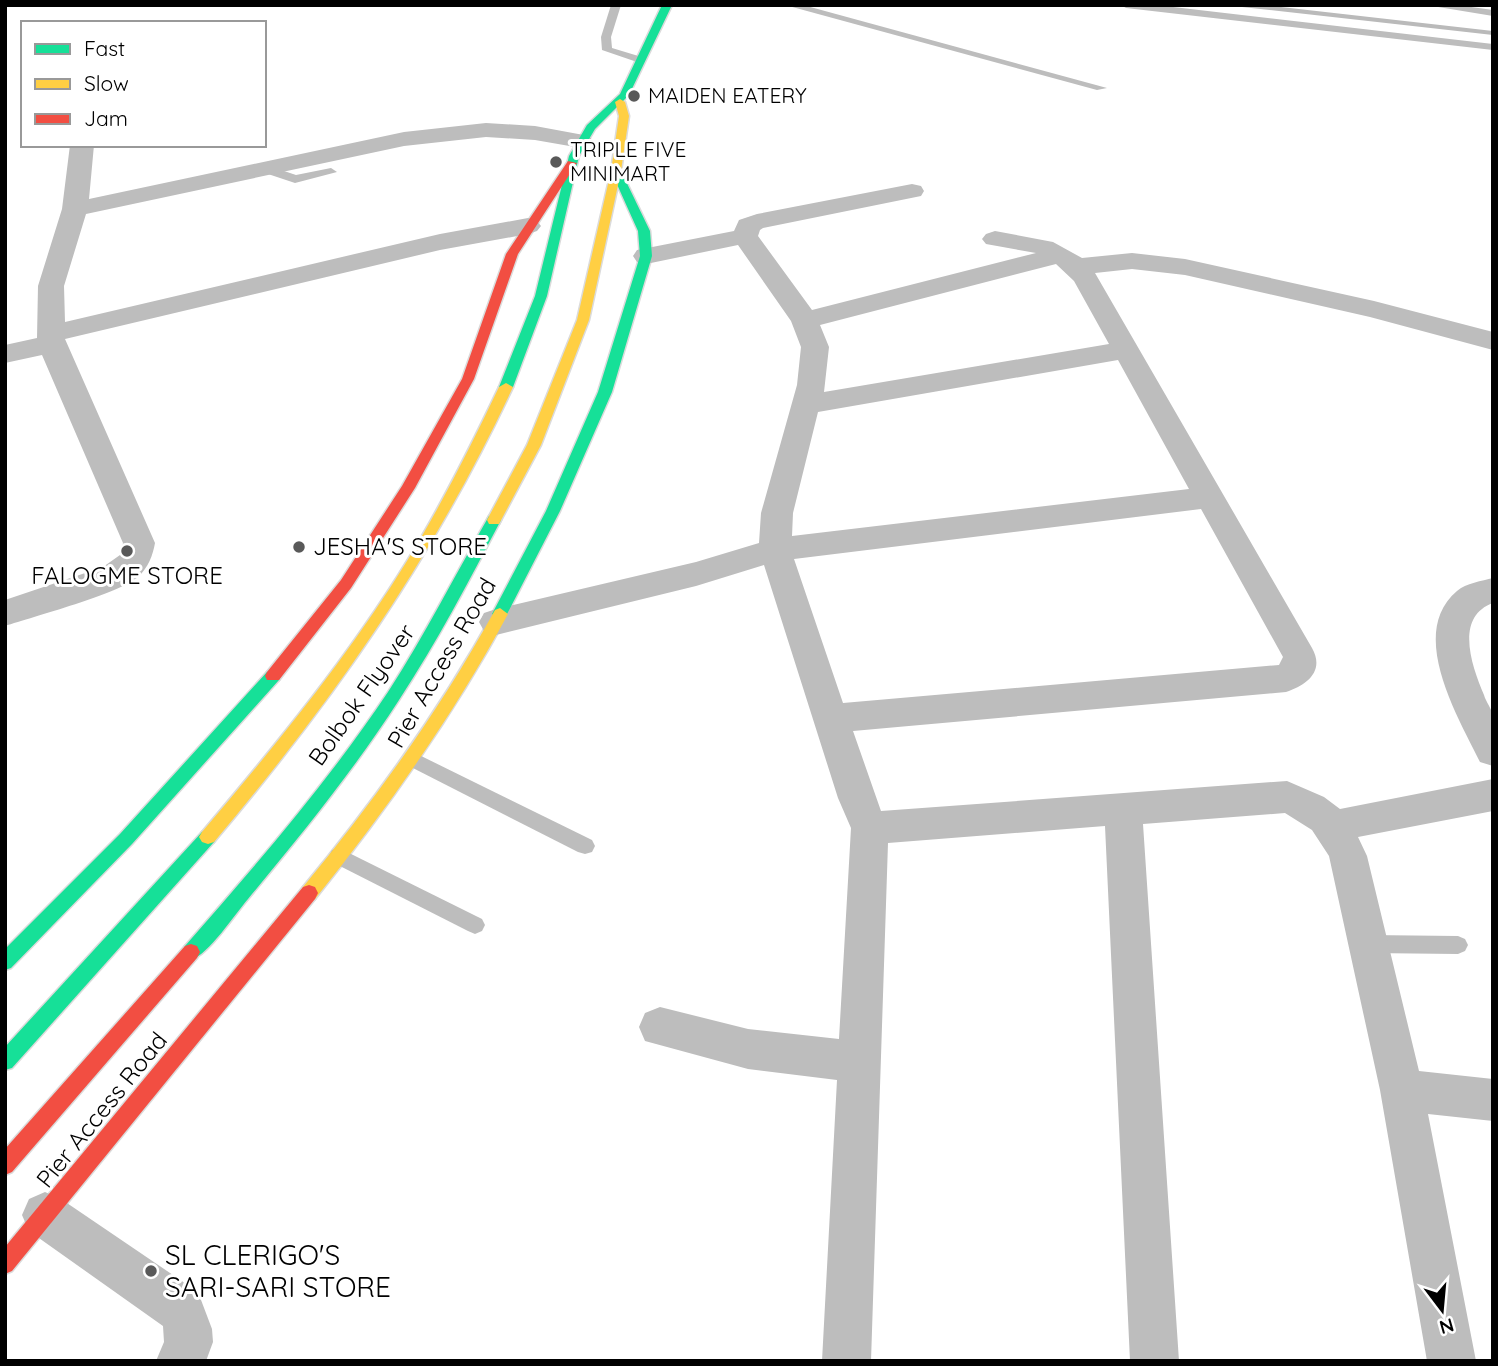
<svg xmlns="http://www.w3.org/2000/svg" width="1498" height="1366" viewBox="0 0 1498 1366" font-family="Quicksand,sans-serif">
<rect width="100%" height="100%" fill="#fff"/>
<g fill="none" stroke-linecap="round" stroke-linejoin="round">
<!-- stream -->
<path fill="#bababa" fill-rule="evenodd" d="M 1238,5 L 1264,5 L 1493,31 L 1493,35 L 1242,7 Z"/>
<!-- fast casing -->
<g stroke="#dbdbdb" stroke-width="3">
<g id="fast">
<path d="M 662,5 L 672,5 L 629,95 L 595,129 L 579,156 L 547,296 L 513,387 L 506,391 L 501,390 L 499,387 L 535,296 L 569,156 L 587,125 L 620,94 Z"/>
<path d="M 616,168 L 621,171 L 650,231 L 652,256 L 612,392 L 560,511 L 505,618 L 500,620 L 492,614 L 546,511 L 598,392 L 640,256 L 638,231 L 611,171 Z"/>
<path d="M 494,515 L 501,520 C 469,581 437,642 399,700 C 354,770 301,835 248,899 C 235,914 209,954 191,960 L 185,958 L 182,952 L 185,946 C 256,865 328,782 388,692 C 425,635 455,575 489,516 Z"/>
<path d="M 273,670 L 279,672 L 281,676 L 279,680 L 132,844 L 11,968 L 5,970 L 5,949 L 120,834 L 267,672 Z"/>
<path d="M 208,830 L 214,832 L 217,837 L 214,842 L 12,1068 L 5,1070 L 5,1047 L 202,832 Z"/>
</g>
</g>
<!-- slow casing -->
<g stroke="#dbdbdb" stroke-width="3">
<g id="slow">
<path d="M 620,99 L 625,102 L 629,116 L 621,171 L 589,320 L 541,445 L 499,524 L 489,524 L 487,520 L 527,445 L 577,320 L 611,171 L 619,116 L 615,102 Z"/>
<path d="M 506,383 L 513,387 C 432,560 336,697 214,842 L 208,844 L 202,842 L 199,837 L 202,832 C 275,746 348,657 407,561 C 442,504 471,446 499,387 Z"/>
<path d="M 500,608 L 508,614 C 453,716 388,808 315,899 L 309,901 L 303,899 L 300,893 L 303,887 C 375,800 440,710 495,610 Z"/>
</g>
</g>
<!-- jam casing -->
<g stroke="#dbdbdb" stroke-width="3">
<g id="jam">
<path d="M 568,161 L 577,163 L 518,254 L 474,379 L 415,488 L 351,588 L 279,680 L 267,680 L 265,676 L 267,672 L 341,580 L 402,486 L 462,379 L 506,254 Z"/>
<path d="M 309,885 L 315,887 L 318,893 L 315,899 L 12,1271 L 5,1274 L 5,1247 L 303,887 Z"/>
<path d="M 191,944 L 197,946 L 200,952 L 197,958 L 12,1172 L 5,1175 L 5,1149 L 185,946 Z"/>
</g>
</g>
<!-- lane -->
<g fill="#bdbdbd" fill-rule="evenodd">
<path d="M 611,5 L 621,5 L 611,37 L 612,48 L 645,58 L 645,62 L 637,62 L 602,50 L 601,37 Z"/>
<path d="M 785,5 L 803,5 L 1107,88 L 1097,90 Z"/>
<path d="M 1121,5 L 1156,5 L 1493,44 L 1493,50 L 1126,8 Z"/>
<path d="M 1426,5 L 1457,5 L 1493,10 L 1493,16 Z"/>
<path d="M 266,165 L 296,175 L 331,168 L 337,172 L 295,183 L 262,172 L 262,166 Z"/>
<path d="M 413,752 L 592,840 L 595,846 L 592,852 L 585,854 L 578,852 L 407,765 L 404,760 L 407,755 Z"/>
<path d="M 339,848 L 482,919 L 485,925 L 482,931 L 475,934 L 468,931 L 332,862 L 329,856 L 332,850 Z"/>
<path d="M 1368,935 L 1458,936 L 1465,939 L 1468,945 L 1465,951 L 1458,954 L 1368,953 L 1361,950 L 1358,944 L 1361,938 Z"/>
</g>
<!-- street -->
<g fill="#bdbdbd" fill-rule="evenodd">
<path d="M 486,123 L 535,126 L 589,136 L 593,141 L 589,146 L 581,148 L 535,140 L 486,137 L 404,146 L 86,214 L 64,286 L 65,322 L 440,234 L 528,218 L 537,221 L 541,226 L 537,231 L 528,234 L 440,250 L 65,339 L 155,543 C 153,555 148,568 138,577 C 120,593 33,617 5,626 L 5,600 L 103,567 L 120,555 L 123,543 L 42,355 L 5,363 L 5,345 L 37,338 L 38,286 L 62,209 L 70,145 L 94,145 L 89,199 L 404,132 Z"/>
<path d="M 912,184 L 921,186 L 924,191 L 921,196 L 763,228 L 760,230 L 758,236 L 812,310 L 1036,253 L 986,244 L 982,239 L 986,234 L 995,231 L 1053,242 L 1082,258 L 1132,253 L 1185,259 L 1374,301 L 1493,332 L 1493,350 L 1370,317 L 1185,275 L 1132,269 L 1095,273 L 1312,648 C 1325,671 1307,685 1286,692 L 853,731 L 881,811 L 1287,781 L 1324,797 L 1340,809 L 1493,779 L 1493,811 L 1358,837 L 1367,856 L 1419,1071 L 1493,1079 L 1493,1121 L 1428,1114 L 1476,1361 L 1427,1361 L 1380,1090 L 1329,856 L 1312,830 L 1285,813 L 1143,824 L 1179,1361 L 1130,1361 L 1105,826 L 888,843 L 871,1361 L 822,1361 L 837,1080 L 748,1069 L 645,1041 L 639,1027 L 645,1013 L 660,1007 L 748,1029 L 839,1039 L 851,828 L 838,798 L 764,565 L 696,586 L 496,635 L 484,631 L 479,622 L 484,613 L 496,609 L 696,562 L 759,543 L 761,513 L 797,385 L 801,347 L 791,321 L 738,245 L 646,264 L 637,262 L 633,256 L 637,250 L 734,231 L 739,220 L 757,214 ZM 1056,264 L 1074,281 L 1109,344 L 824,392 L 829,347 L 820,325 ZM 1118,360 L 1189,489 L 792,536 L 793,513 L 818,412 ZM 1201,509 L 1283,657 L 1279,665 L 843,703 L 794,559 Z"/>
<path d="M 1493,578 L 1493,603 C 1454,617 1472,667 1484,695 C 1486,702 1492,709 1493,716 C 1496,731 1493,750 1493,766 L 1480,762 C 1458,717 1407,633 1457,591 C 1466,583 1482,581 1493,578 Z"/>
<path d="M 45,1192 L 61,1199 L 198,1292 L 212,1329 L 213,1342 L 206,1361 L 156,1361 L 164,1342 L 163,1326 L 29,1231 L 22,1215 L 29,1199 Z"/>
</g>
<!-- fast -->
<use href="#fast" fill="#16e098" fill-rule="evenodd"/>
<!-- slow -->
<use href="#slow" fill="#ffcf43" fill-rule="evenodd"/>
<!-- jam -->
<use href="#jam" fill="#f24e42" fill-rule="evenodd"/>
</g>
<!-- markers -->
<g fill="#595959" stroke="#fff" stroke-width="2.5">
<circle cx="634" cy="96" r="7"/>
<circle cx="556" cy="162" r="7"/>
<circle cx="299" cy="547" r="7"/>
<circle cx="127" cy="551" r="7"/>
<circle cx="151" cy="1271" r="7"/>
</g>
<g text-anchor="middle" stroke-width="6" stroke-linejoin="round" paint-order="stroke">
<!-- far-poi labels -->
<g font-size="21" fill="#000" stroke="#fff" text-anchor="start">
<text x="648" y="103">MAIDEN EATERY</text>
<text x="570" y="157">TRIPLE FIVE<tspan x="570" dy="24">MINIMART</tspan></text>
</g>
<!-- poi labels -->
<g font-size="24" fill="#000" stroke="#fff" text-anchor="start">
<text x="313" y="555">JESHA'S STORE</text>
<text x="127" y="584" text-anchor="middle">FALOGME STORE</text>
</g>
<!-- street labels -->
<g font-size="24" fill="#000" stroke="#fff">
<text transform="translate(442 663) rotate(-60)" y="8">Pier Access Road</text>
<text transform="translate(362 695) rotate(-55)" y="8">Bolbok Flyover</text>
<text transform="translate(102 1110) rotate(-51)" y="8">Pier Access Road</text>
</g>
<!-- near-poi labels -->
<g font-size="28" fill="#000" stroke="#fff" text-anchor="start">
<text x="165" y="1265">SL CLERIGO'S<tspan x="165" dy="32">SARI-SARI STORE</tspan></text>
</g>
</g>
<!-- border -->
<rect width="1498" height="1366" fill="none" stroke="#000000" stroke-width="14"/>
<!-- legend -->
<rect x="21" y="21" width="245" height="126" fill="#ffffff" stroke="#999999" stroke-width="2"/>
<rect x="35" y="44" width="35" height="10" fill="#16e098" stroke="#999999" stroke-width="2"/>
<text x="84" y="56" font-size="21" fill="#000000">Fast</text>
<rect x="35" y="79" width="35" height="10" fill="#ffcf43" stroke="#999999" stroke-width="2"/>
<text x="84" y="91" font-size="21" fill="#000000">Slow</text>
<rect x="35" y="114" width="35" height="10" fill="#f24e42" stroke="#999999" stroke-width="2"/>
<text x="84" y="126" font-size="21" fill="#000000">Jam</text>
<!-- north arrow -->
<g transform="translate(1442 1310) rotate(164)" stroke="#ffffff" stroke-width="5" paint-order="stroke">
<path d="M0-5L12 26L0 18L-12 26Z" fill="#000000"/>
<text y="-10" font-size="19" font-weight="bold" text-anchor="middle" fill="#000000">N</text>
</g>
</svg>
